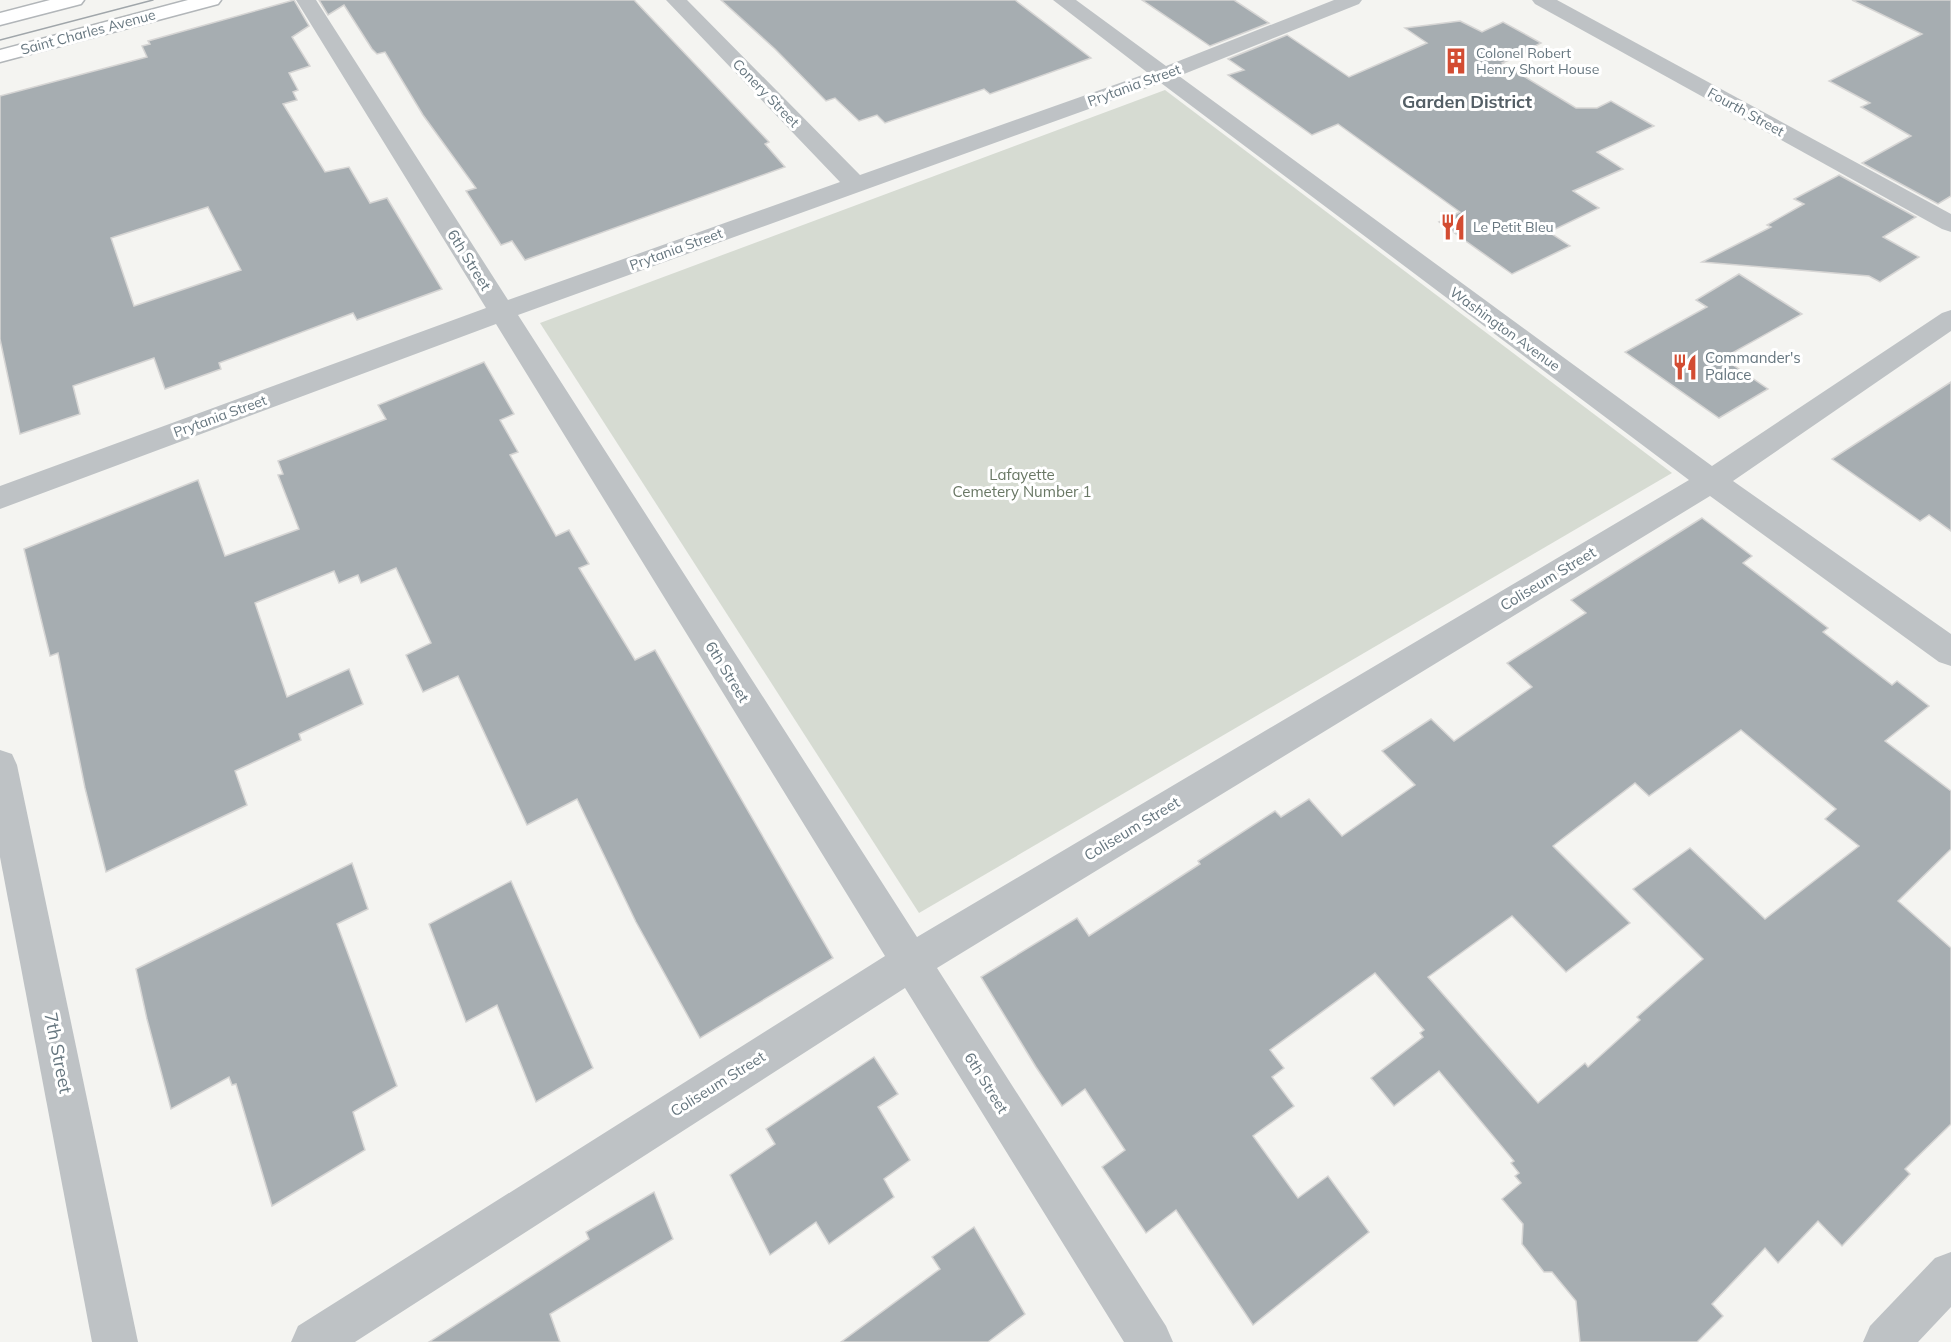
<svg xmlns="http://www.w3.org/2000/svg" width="1951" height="1342" viewBox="0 0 1951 1342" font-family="Mulish,sans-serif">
<rect width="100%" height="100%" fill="#f4f4f1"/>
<!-- green -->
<path fill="#d6dbd2" d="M 1165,90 L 1672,473 L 919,913 L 540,323 Z"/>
<!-- building -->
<g fill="#a6adb1" stroke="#d6d5d4" stroke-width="1.5" fill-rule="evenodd">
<path d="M 294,0 L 309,26 L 292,37 L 310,66 L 289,73 L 298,90 L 293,92 L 297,100 L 283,104 L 325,172 L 349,167 L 370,203 L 387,198 L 442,289 L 357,320 L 353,313 L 219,363 L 221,369 L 165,389 L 154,358 L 73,386 L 80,414 L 20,434 L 0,339 L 0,96 L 147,57 L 142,46 L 150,44 L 148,41 ZM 208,207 L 241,270 L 134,306 L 111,238 Z"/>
<path d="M 319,0 L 634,0 L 769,142 L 765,144 L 785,167 L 525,260 L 512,241 L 501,245 L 466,191 L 476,188 L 423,115 L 385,52 L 377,54 L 372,49 L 344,5 L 328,15 Z"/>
<path d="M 721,0 L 1015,0 L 1091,58 L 990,94 L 984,89 L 885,123 L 877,115 L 859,121 L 835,98 L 826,101 L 775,49 Z"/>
<path d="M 1142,0 L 1234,0 L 1269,23 L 1210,46 Z"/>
<path d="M 1852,0 L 1951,0 L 1951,196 L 1938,204 L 1862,163 L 1911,136 L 1861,107 L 1870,103 L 1829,81 L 1922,34 Z"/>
<path d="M 1460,21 L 1482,32 L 1503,22 L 1541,43 L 1533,47 L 1536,49 L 1502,63 L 1576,108 L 1597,108 L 1611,101 L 1654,126 L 1597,152 L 1623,169 L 1573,191 L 1599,208 L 1549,232 L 1570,246 L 1512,274 L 1439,222 L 1460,212 L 1338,124 L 1312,135 L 1228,75 L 1244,70 L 1228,59 L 1287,35 L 1349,77 L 1427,43 L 1405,28 Z"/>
<path d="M 1839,175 L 1916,217 L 1883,237 L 1919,257 L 1880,282 L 1869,276 L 1702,262 L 1771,227 L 1767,225 L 1804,204 L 1794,199 Z"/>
<path d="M 1739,274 L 1802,314 L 1723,358 L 1768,389 L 1719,418 L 1625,352 L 1707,307 L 1696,300 Z"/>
<path d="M 484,362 L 514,414 L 500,420 L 518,452 L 510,455 L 556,536 L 569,530 L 589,564 L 579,568 L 635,660 L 655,650 L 833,958 L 700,1038 L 636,922 L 577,799 L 527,825 L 458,676 L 423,692 L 406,655 L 431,643 L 396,568 L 361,583 L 358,575 L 339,583 L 334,571 L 255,603 L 287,697 L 349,669 L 363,704 L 299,734 L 301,740 L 235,771 L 247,805 L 106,872 L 85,788 L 58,653 L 50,656 L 24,549 L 198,480 L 225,556 L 299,529 L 278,475 L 283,474 L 278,461 L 386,419 L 378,405 Z"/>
<path d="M 1951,382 L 1951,531 L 1929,515 L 1920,521 L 1832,459 Z"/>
<path d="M 1702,518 L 1752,556 L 1743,563 L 1828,628 L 1823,632 L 1892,685 L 1897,681 L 1929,706 L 1885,741 L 1951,791 L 1951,849 L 1898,901 L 1951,948 L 1951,1124 L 1905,1169 L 1910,1174 L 1842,1246 L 1818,1221 L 1778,1263 L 1765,1248 L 1712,1304 L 1723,1316 L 1697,1342 L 1580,1342 L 1576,1301 L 1552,1272 L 1544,1272 L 1522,1244 L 1523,1224 L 1502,1199 L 1521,1183 L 1515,1176 L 1519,1173 L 1511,1163 L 1514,1161 L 1439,1071 L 1394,1106 L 1371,1078 L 1423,1037 L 1420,1033 L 1424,1030 L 1375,973 L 1270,1050 L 1284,1068 L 1272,1077 L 1294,1106 L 1253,1136 L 1298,1198 L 1328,1176 L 1369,1232 L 1253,1325 L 1176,1210 L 1146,1233 L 1102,1167 L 1125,1150 L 1085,1089 L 1062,1106 L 1036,1067 L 981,977 L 1077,918 L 1089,936 L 1200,864 L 1198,861 L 1275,811 L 1281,817 L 1309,799 L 1342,836 L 1415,785 L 1382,751 L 1431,719 L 1454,741 L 1532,687 L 1507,663 L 1586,613 L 1571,600 ZM 1741,730 L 1836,809 L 1825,819 L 1859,846 L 1765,919 L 1690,848 L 1633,889 L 1703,959 L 1637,1017 L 1640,1020 L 1588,1067 L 1585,1063 L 1538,1103 L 1428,977 L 1512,916 L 1566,972 L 1630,923 L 1553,846 L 1635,783 L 1649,796 Z"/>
<path d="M 352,863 L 368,909 L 337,924 L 397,1086 L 353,1112 L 365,1150 L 272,1206 L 236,1084 L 232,1085 L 229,1077 L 171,1109 L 147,1019 L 136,969 Z"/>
<path d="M 511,881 L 593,1068 L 536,1102 L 497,1005 L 466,1022 L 429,924 Z"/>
<path d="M 874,1057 L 898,1094 L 878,1107 L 910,1160 L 884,1179 L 894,1197 L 829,1244 L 816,1222 L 770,1255 L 730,1175 L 775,1144 L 766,1129 Z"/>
<path d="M 654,1192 L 673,1239 L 550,1314 L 560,1342 L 429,1342 L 589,1239 L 586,1232 Z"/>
<path d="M 974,1227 L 1025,1314 L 988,1342 L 841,1342 L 940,1269 L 932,1257 Z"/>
</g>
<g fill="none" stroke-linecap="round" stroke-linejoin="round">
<!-- major casing -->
<g stroke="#b2b6b9" stroke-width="3">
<g id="major">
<path d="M 50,0 L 84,0 L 81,4 L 0,25 L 0,13 Z"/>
<path d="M 188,0 L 221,0 L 218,4 L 0,62 L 0,50 Z"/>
</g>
</g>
<!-- minor -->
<g fill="#bec2c5" fill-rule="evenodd">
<path d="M 296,0 L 316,0 L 508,300 L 840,182 L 666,0 L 687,0 L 860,175 L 1148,73 L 1053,0 L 1076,0 L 1166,66 L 1334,0 L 1362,0 L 1359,4 L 1179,76 L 1712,466 L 1942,313 L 1951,310 L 1951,331 L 1733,481 L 1951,634 L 1951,666 L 1939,662 L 1710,496 L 937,968 L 1166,1326 L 1173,1342 L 1124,1342 L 905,988 L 355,1342 L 291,1342 L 298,1326 L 885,956 L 496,324 L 0,509 L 0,486 L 486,308 ZM 1161,83 L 1689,480 L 917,937 L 518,315 Z"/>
<path d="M 1532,0 L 1557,0 L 1951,214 L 1951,232 L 1942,229 L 1535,4 Z"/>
<path d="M 0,750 L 12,754 L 17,765 L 138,1342 L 92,1342 L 0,857 Z"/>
<path d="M 1951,1252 L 1951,1307 L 1918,1342 L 1863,1342 L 1870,1326 L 1935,1258 Z"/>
</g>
<!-- major -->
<use href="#major" fill="#fff" fill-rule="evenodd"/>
<!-- tram -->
<path stroke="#a0a6aa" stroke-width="1.5" d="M 0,40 L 153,0"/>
</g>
<!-- icons -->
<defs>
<g id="building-bare" transform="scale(2.07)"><path d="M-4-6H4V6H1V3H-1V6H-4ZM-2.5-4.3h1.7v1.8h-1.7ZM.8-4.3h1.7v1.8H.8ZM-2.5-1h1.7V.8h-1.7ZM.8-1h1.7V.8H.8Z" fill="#d34c32" stroke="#fff" stroke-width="2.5" paint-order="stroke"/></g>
<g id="restaurant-bare" transform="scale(2.07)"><path d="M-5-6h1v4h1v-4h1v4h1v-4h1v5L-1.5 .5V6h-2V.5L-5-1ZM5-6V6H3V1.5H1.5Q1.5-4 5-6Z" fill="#d34c32" stroke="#fff" stroke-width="2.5" paint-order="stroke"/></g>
</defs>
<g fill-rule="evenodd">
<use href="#building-bare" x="1456" y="61"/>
<use href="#restaurant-bare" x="1453" y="227"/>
<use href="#restaurant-bare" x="1685" y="367"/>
</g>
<g text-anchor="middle" stroke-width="6" stroke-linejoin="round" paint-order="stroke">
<!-- far-street labels -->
<g font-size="14" fill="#66767f" stroke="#fff">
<text transform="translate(88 32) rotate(-15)" y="5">Saint Charles Avenue</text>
<text transform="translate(1134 85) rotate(-20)" y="5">Prytania Street</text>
<text transform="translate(766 93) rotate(46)" y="5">Conery Street</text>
<text transform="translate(1746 112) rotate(29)" y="5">Fourth Street</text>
<text transform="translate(676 249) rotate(-20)" y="5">Prytania Street</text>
<text transform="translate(1505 329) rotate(36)" y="5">Washington Avenue</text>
<text transform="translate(220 416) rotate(-20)" y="5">Prytania Street</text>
</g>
<!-- far-poi labels -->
<g font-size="14" fill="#66767f" stroke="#fff" text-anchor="start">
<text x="1476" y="58">Colonel Robert<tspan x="1476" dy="16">Henry Short House</tspan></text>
<text x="1473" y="232">Le Petit Bleu</text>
</g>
<!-- street labels -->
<g font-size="15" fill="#66767f" stroke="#fff">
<text transform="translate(469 260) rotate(58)" y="5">6th Street</text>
<text transform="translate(1548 579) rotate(-31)" y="5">Coliseum Street</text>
<text transform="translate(727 672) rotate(58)" y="5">6th Street</text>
<text transform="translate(1132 829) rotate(-31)" y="5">Coliseum Street</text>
<text transform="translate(986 1083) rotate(58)" y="5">6th Street</text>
<text transform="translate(718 1084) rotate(-32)" y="5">Coliseum Street</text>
</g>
<!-- poi labels -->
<g font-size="15" fill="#66767f" stroke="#fff" text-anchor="start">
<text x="1705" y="363">Commander's<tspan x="1705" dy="17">Palace</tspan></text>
</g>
<!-- park labels -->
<g font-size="15" fill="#697764" stroke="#fff">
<text x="1022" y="480">Lafayette<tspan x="1022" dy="17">Cemetery Number 1</tspan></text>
</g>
<!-- far-district labels -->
<g font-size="18" font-weight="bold" fill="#535e65" stroke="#fff">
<text x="1467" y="108">Garden District</text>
</g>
<!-- near-street labels -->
<g font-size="18" fill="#66767f" stroke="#fff">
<text transform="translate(58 1053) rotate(79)" y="6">7th Street</text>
</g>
</g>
</svg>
